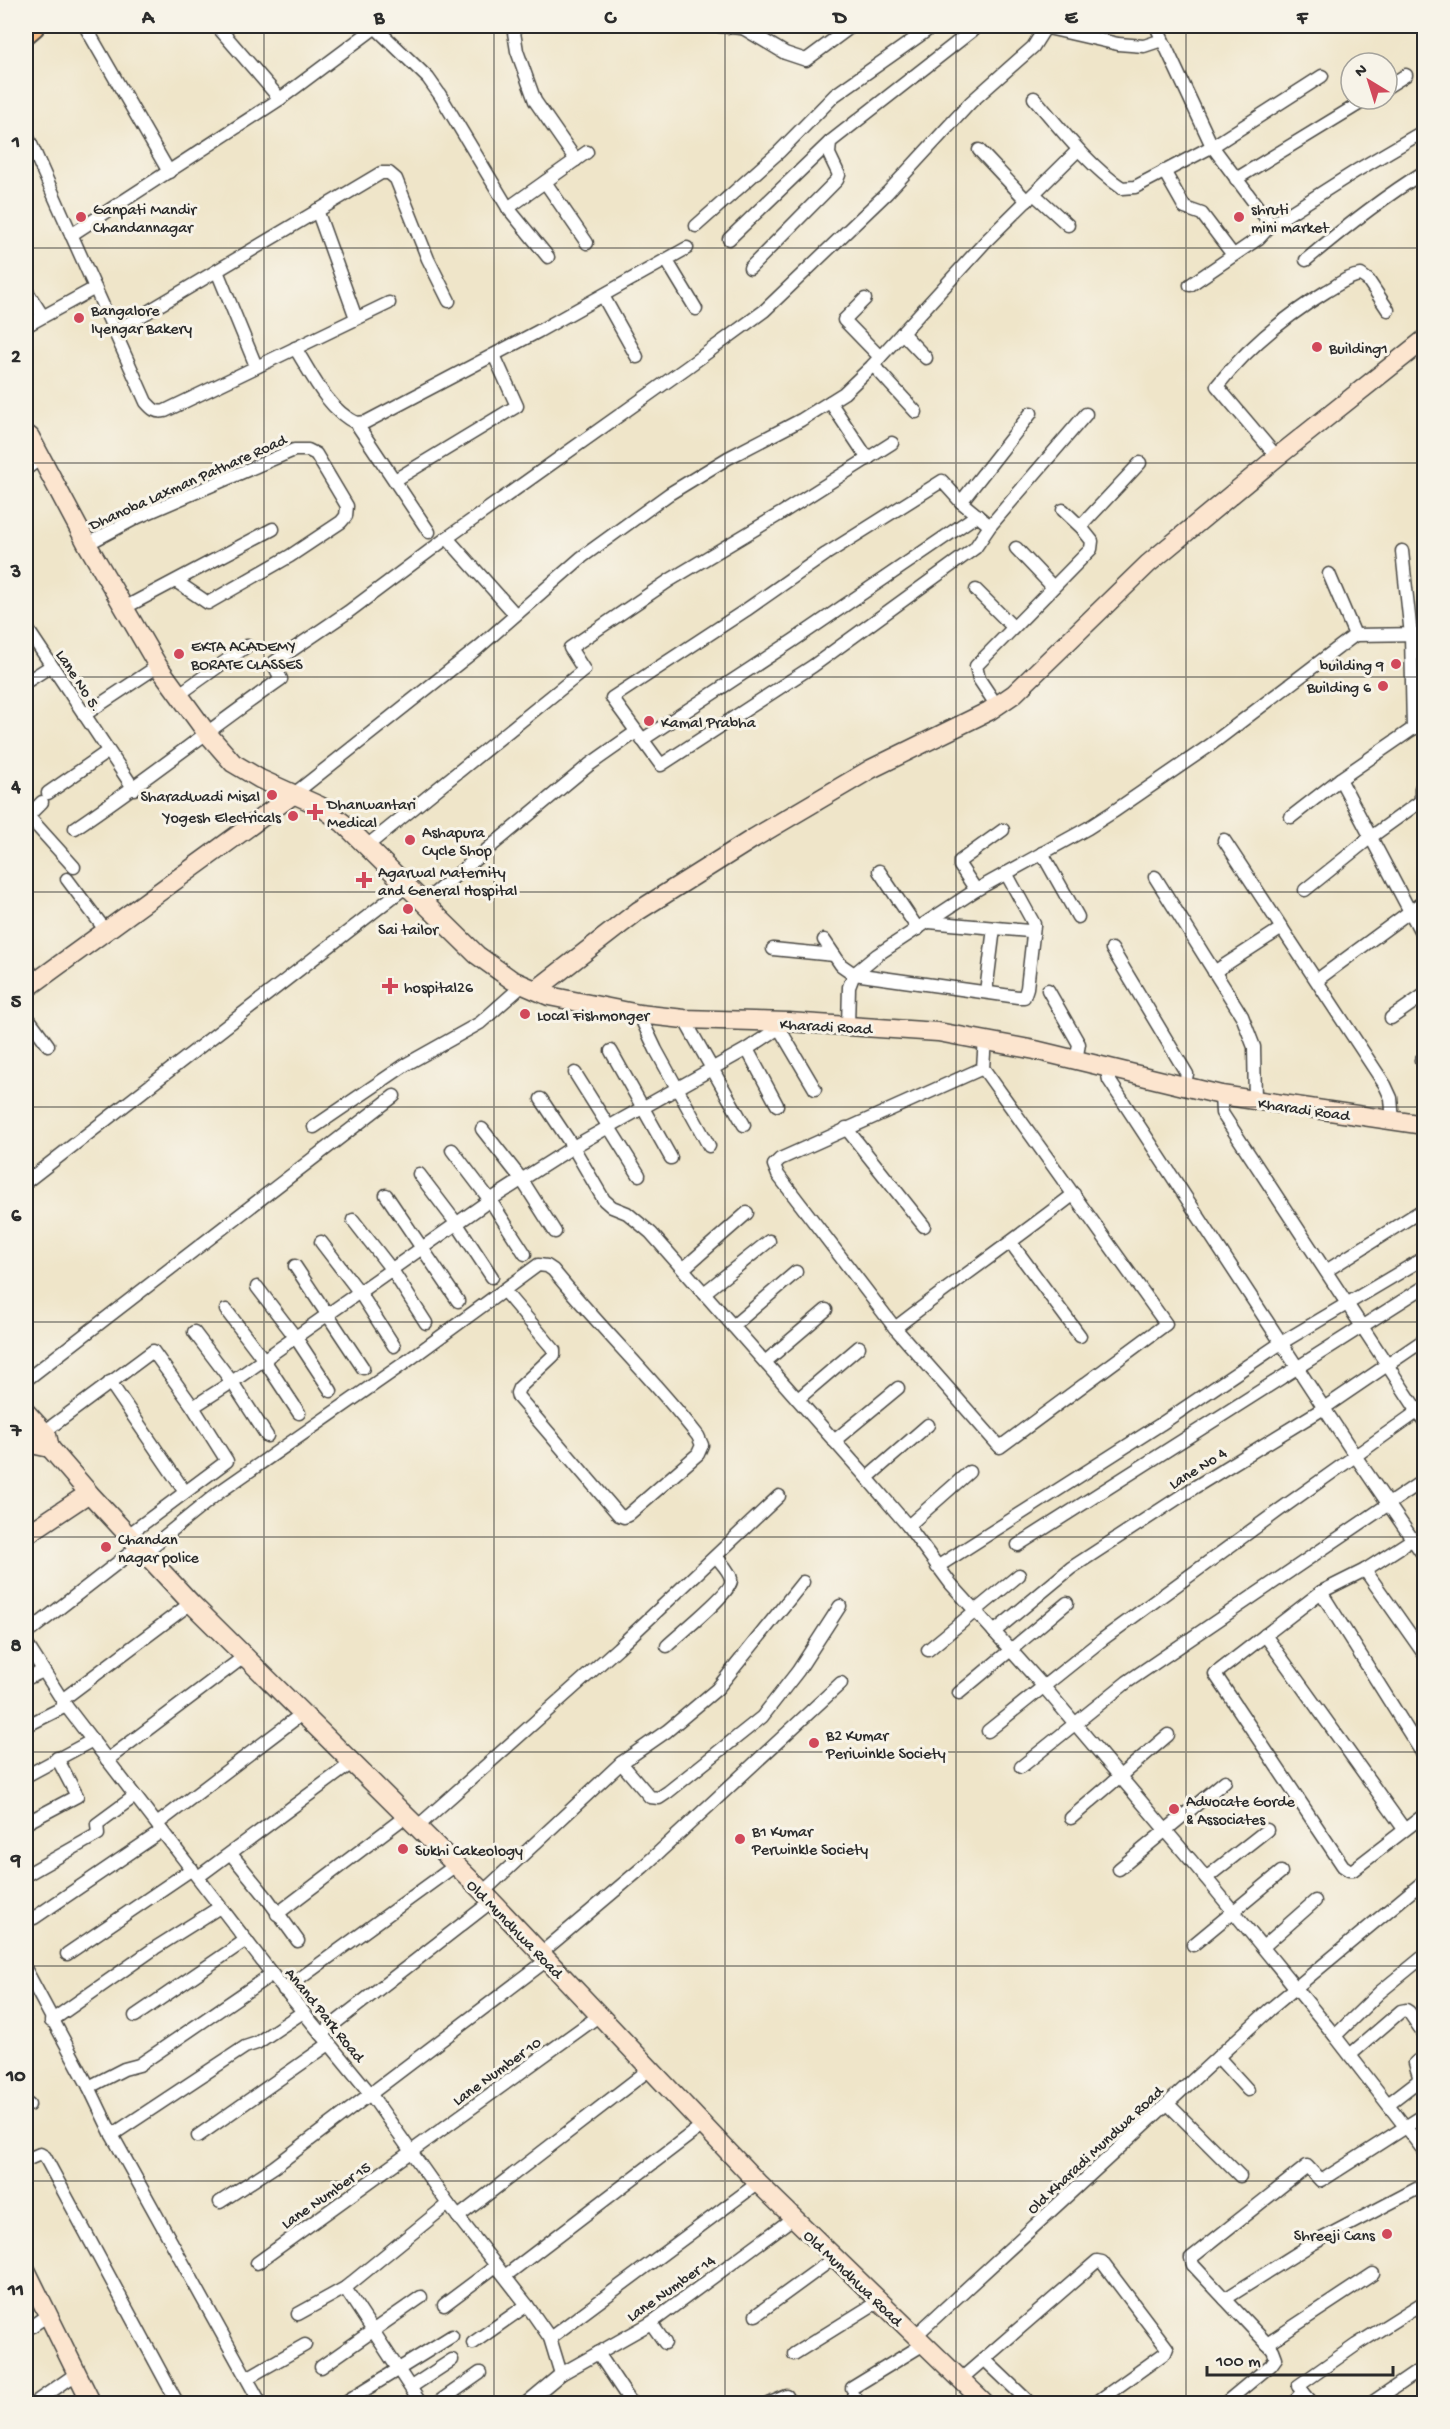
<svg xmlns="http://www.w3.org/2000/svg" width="1450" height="2429" viewBox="0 0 1450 2429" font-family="'Gochi Hand',sans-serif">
<rect width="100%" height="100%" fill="#f7f3e8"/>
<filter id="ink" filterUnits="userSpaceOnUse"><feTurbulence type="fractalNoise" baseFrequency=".0167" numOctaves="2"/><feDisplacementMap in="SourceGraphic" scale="12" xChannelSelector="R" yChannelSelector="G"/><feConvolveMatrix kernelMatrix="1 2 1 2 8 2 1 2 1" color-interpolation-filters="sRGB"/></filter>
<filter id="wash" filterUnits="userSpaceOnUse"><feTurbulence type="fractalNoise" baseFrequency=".008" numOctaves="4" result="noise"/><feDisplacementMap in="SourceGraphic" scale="24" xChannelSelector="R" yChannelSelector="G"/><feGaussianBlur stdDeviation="1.35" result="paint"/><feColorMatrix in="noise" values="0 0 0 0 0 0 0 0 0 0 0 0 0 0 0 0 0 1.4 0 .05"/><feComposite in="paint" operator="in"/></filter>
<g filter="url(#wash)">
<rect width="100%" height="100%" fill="#efe5c9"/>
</g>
<g filter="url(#ink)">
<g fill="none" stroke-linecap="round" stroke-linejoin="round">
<!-- street casing -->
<g stroke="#484743" stroke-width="15">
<g id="street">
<path d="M 85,26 L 169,172"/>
<path d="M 217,26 L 280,99"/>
<path d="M 374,26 L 428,78 L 440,95 L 508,208 L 548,257"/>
<path d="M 513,26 L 517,51 L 535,101 L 576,160"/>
<path d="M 719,26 L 752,29 L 769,26"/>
<path d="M 1039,26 L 1118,44 L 1144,46 L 1162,40"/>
<path d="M 1156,26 L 1212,146 L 1271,225"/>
<path d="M 743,28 L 785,53 L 806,60 L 852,26"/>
<path d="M 1387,87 L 1406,75"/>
<path d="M 1034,98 C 1061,129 1088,165 1122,188 L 1135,187 L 1213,146 L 1322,76"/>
<path d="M 26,133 L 146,402 C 152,409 156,413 165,411 L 389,303"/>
<path d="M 979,150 L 1027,201"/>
<path d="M 1164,171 L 1185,208 L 1202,214 L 1233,255"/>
<path d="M 1236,179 L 1367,99"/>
<path d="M 545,182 L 587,243"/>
<path d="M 1034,194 L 1068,225"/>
<path d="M 508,208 L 587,152"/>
<path d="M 317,210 L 356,318"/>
<path d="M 696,226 L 779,152 L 835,95 L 933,26"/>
<path d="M 71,235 L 280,99 L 376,27"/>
<path d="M 729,239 L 830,142"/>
<path d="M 1306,260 C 1344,228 1382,198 1424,172"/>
<path d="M 667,261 L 696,309"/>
<path d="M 750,268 L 837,180 L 839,175 L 829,154 L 830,142 L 978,26"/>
<path d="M 217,271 L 256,366"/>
<path d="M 1190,285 L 1259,238 L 1271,225 L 1356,171 L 1424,131"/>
<path d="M 26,290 L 42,315"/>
<path d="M 603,296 L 637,357"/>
<path d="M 865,299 L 844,320 L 880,357"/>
<path d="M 26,326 L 95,288"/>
<path d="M 114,332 L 381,173 L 389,173 L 396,179 L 428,259 L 449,301"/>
<path d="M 902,333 L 926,358"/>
<path d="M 295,348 C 311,373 327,409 356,423 L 366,422 L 539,331 L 687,248"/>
<path d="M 873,365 L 916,412"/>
<path d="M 830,402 L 868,459"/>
<path d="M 356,423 L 429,532"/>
<path d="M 1277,457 L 1217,386 C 1247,348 1286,316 1327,291 C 1338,285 1348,276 1361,275 L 1368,280 L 1388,310"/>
<path d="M 26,469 L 41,458"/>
<path d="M 395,480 L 517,406 L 494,355"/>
<path d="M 961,502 L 1031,413"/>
<path d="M 1063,510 L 1082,528"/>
<path d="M 990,526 L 961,502 L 942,481 L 826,554 L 746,610 L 612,698 L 661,765 L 813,666 L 975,548 L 990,526 L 1086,414"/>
<path d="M 447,538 L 515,614"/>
<path d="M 87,544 L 138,517 L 294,450 L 308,450 L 316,454 L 347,506 L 346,516 L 341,522 L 290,556 L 208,603 L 177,582"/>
<path d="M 1016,548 L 1053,587"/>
<path d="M 1402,551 L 1411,635 L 1413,729"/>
<path d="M 1329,574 L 1355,635"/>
<path d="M 976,590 L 1013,627"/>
<path d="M 124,608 L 273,529"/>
<path d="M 26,627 L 134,789"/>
<path d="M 26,682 L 51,666"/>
<path d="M 178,695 L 247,646"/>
<path d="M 997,706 L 979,679 L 976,666 L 1091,549 L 1092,541 L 1084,531 L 1082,525 L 1140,463"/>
<path d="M 84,715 L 158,666"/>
<path d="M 642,740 L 794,640 L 977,515"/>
<path d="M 1340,779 L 1424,938"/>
<path d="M 48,793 L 107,752"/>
<path d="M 294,794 L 478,648 L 582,557 L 669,494 L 728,458 L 801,420 L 844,393 L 871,367 L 987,240 L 1078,150"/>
<path d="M 28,816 L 74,867"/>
<path d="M 1291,817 L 1340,779 L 1424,721"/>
<path d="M 26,818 L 42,802"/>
<path d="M 75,828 C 145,781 211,728 281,679 L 273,663 L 348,612 L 444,540 L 686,368 L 764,311 L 887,193 L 971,102 L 1033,47 L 1045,28"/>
<path d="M 1224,840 L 1385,1085 L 1391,1098 L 1393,1121"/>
<path d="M 368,845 L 584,670 L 570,648 L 670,580 L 780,514 L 892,443"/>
<path d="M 1042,853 L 1078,917"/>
<path d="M 879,871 L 918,929"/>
<path d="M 1155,877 L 1242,1016 L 1254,1047 L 1255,1101"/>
<path d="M 67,879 L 106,931"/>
<path d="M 976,890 L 960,866 L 960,861 L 1003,830"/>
<path d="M 1305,890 L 1371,837 L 1421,801 L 1421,788 L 1424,785"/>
<path d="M 424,902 L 589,765 L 636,732"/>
<path d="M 929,922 L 1029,931 L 1033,928 L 1034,924 L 1006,873"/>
<path d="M 824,940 L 841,965 L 854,974 L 1018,997 L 1024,997 L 1027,988 L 1034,926"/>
<path d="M 773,949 L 834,955"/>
<path d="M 1112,949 L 1187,1074 L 1184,1086"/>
<path d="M 26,966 L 37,981"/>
<path d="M 1214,972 L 1282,928"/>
<path d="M 1317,980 L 1424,901"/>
<path d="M 1048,990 L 1079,1044 L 1076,1060"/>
<path d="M 986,992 L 994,928"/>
<path d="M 639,1014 L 656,1050 L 709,1146"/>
<path d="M 26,1015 L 48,1045"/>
<path d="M 1391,1018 L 1424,995"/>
<path d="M 684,1019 L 744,1125"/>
<path d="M 848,1026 L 849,987 L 854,974 L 877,955 L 976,890 L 1088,828 L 1113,812 L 1209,746 L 1355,635 L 1424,634"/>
<path d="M 779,1028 L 815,1089"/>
<path d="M 747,1049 L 777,1105"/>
<path d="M 611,1051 L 671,1158"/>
<path d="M 1421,1060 L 1424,1059"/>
<path d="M 1106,1067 L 1109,1080 L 1356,1457 L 1424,1556"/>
<path d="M 983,1068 L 780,1159 L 774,1165 L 778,1175 L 895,1328 L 1000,1447 L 1166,1324 L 983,1068 L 985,1039"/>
<path d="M 575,1073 L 639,1175"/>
<path d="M 1221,1095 L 1222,1113 L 1424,1421"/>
<path d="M 541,1099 L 573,1147 L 604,1200 L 612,1207 L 627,1213 L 651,1233 L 867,1478 L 908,1526 L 951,1584 L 1044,1687 L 1206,1878 L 1335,2036 L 1424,2151"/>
<path d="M 314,1127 L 405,1065 L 480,1023 L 523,985"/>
<path d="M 846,1128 L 924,1226"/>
<path d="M 482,1129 L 522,1180 L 555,1232"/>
<path d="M 452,1150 L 490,1200 L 525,1254"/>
<path d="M 419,1174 L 457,1224 L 492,1277"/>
<path d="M 26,1182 L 408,885"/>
<path d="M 386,1195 L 458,1301"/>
<path d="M 353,1220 L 392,1270 L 426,1323"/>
<path d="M 321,1242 L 360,1293 L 394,1346"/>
<path d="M 1011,1243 L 1080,1336"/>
<path d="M 295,1266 L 363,1368"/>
<path d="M 683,1269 L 747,1213"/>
<path d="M 1326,1271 L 1416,1214"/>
<path d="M 257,1287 L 296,1338 L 331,1391"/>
<path d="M 704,1293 L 769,1241"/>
<path d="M 226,1310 L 264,1360 L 299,1413"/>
<path d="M 733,1326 L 796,1272"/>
<path d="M 895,1328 C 954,1282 1015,1240 1074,1194"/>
<path d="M 194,1332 L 232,1382 L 267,1436"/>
<path d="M 765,1362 L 826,1310"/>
<path d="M 26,1380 L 394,1096"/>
<path d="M 110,1382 L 185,1492"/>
<path d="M 798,1399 L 859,1347"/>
<path d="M 44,1432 L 153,1351 L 193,1407"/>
<path d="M 834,1441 L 898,1388"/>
<path d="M 867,1478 L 928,1425"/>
<path d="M 908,1526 L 969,1472"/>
<path d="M 128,1535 L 227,1461 L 193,1407 L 232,1382 L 490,1200 L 573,1147 L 747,1049 L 788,1022"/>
<path d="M 1413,1539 L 1365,1570 L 1321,1592 L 1215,1674 L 1343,1866 L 1349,1870 L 1353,1870 L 1424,1815"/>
<path d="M 1018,1545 L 1424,1287"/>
<path d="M 144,1553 L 218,1493 L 406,1362 L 538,1265 L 547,1266 L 553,1270 C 600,1328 653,1378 698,1436 L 702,1445 L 698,1454 L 628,1515 L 624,1517 L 619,1515 L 518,1397 L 517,1393 L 519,1388 L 554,1355 L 554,1350 L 504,1291"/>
<path d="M 937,1567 L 1161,1424 L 1281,1343 L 1424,1258"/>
<path d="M 1365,1570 L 1424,1654"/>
<path d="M 1321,1592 L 1424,1756"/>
<path d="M 994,1632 L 1071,1568 L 1195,1487 L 1324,1408 L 1424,1340"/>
<path d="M 26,1634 L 138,1547"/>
<path d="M 1265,1635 L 1404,1829"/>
<path d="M 26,1643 L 66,1706 L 272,1974 L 369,2092 L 448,2204 L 527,2305 L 550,2338 L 561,2374"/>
<path d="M 667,1646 C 677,1636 734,1591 731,1579 C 730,1571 720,1562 716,1556"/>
<path d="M 928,1650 L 1019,1575"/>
<path d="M 26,1679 L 43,1671"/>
<path d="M 959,1693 L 1067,1603"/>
<path d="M 62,1700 L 191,1603"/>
<path d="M 26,1726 L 66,1706"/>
<path d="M 988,1731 L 1103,1639 L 1278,1511 L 1424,1407"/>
<path d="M 107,1760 L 245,1656"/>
<path d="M 621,1763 L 650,1797 L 659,1798 L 668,1792 L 762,1717 L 798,1671 L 840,1606"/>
<path d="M 1021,1767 L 1127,1682 L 1424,1480"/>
<path d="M 26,1776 L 93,1740"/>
<path d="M 1071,1818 L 1168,1735"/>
<path d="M 26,1823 L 77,1796 L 57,1758"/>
<path d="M 157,1824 L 303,1713"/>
<path d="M 417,1827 L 618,1648 L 779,1496"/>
<path d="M 231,1854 L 267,1898 L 298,1941"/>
<path d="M 1119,1869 L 1225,1781"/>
<path d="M 26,1875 L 98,1834 L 97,1824 L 135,1796"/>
<path d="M 198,1877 L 353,1762"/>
<path d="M 1206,1878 L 1267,1830"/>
<path d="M 483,1892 L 621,1763 L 667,1731 L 717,1689 L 803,1582"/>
<path d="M 277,1914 L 406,1816"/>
<path d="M 34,1918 L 162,1831"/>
<path d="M 1193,1945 L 1281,1872"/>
<path d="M 1263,1947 L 1315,1901"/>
<path d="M 541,1953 L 643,1867 L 841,1683"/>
<path d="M 67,1954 L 192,1869"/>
<path d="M 26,1970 L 89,2087 L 112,2135 L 261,2404"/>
<path d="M 284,1990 L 456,1865"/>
<path d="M 135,2016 L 246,1940"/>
<path d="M 51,2021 L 155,1948 L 220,1907"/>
<path d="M 321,2034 L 492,1901"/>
<path d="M 1335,2036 L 1380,1992 L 1424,1956"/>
<path d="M 1350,2055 L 1401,2011 L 1406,2010 L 1409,2012 L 1424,2034"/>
<path d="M 1218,2057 L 1248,2090"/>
<path d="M 89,2087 L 124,2069 L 139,2065 L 272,1974"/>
<path d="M 1168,2104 L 1240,2176"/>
<path d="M 1388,2104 L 1418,2081 L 1419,2076 L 1415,2063 L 1424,2055"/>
<path d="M 26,2106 L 29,2105"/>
<path d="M 112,2135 L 245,2047 L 257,2043 L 303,2012"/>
<path d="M 198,2136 L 329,2044"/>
<path d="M 26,2160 L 40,2154 L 45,2157 L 178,2404"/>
<path d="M 220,2202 L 274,2167 L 547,1960"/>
<path d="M 458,2217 L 650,2069"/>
<path d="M 257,2263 L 600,2015"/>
<path d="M 505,2276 L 704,2124"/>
<path d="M 345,2288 L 421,2404"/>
<path d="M 1225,2299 L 1312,2244 L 1424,2185"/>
<path d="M 444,2305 L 496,2266"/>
<path d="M 298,2314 L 345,2288 L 448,2204"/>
<path d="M 756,2315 L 834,2258"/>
<path d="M 651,2323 L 665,2343"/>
<path d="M 26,2330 L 48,2315"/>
<path d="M 915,2336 L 1269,2010 L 1424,1881"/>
<path d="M 550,2338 L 758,2183"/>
<path d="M 473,2343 L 527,2305"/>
<path d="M 1267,2344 L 1373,2274"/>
<path d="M 598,2353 L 632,2404"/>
<path d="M 794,2354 L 879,2301"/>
<path d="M 984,2359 L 1031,2404"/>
<path d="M 321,2367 L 421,2297"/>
<path d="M 247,2378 L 305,2345"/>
<path d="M 961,2379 L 1097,2261 L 1102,2262 L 1167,2348 L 1165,2353 L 1094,2404"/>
<path d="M 411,2387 L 452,2360"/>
<path d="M 852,2388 L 924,2344"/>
<path d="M 853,2396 L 861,2404"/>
<path d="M 347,2401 L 452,2336"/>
<path d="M 33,2404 L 76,2374"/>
<path d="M 436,2404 L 480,2373"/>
<path d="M 525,2404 L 561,2374 L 651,2323 L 793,2218"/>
<path d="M 768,2404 L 787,2396"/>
<path d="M 1224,2404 L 1271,2365 L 1276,2358 L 1273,2350 L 1193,2265 L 1191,2258 L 1307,2166 L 1321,2181 L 1424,2115"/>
<path d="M 1291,2404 L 1303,2392"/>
<path d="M 1313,2404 L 1298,2386 L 1356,2345 L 1424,2302"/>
<path d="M 1370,2404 L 1424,2367"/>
</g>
</g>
<!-- secondary casing -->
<g stroke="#484743" stroke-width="21">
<g id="secondary">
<path d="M 26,434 L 30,437 L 87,544 L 158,666 L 206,732 L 233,763 L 260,779 L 320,806 L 343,823 L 477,955 L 512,980 L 549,996 L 639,1014 L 684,1019 L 788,1022 L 938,1032 L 1035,1050 L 1221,1095 L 1424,1125"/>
<path d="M 26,989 L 294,794"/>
<path d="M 536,990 L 638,911 L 754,838 L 871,769 L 989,711 L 1014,694 L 1148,564 L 1277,457 L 1424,340"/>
<path d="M 26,1412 L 47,1435 L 50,1448 L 89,1493 L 191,1603 L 483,1892 L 758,2183 L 986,2404"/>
<path d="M 26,1434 L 36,1445 L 50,1448"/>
<path d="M 26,1535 L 89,1493"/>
<path d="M 26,2270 L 92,2404"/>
</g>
</g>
<!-- highway casing -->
<g stroke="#484743" stroke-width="26">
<path id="highway" d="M 26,32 L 33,26"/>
</g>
<!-- street -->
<use href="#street" stroke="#fff" stroke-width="12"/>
<!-- secondary -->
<use href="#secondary" stroke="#fce5cf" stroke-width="18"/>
<!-- highway -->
<use href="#highway" stroke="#f7be87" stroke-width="22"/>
</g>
</g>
<!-- grid -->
<path fill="none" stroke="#2b2b2b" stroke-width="1.5" stroke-opacity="0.55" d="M 264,26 L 264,2404M 494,26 L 494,2404M 725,26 L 725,2404M 956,26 L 956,2404M 1186,26 L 1186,2404M 26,248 L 1424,248M 26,463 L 1424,463M 26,677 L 1424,677M 26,892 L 1424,892M 26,1107 L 1424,1107M 26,1322 L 1424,1322M 26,1537 L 1424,1537M 26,1752 L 1424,1752M 26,1966 L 1424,1966M 26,2181 L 1424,2181"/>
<!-- markers -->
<g fill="#d1495b" stroke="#f7f3e8" stroke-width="2">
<circle cx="81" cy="217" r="6"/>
<circle cx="1239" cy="217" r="6"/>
<circle cx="79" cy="318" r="6"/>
<circle cx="1317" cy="347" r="6"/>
<circle cx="179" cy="654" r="6"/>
<circle cx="1396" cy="664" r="6"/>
<circle cx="1383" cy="686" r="6"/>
<circle cx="649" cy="721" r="6"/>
<circle cx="272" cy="795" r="6"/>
<path d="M312 803h6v6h6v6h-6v6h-6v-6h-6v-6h6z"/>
<circle cx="293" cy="816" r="6"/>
<circle cx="410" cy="840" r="6"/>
<path d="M361 871h6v6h6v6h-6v6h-6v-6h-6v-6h6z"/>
<circle cx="408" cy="909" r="6"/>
<path d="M387 977h6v6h6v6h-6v6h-6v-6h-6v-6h6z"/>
<circle cx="525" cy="1014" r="6"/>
<circle cx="106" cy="1547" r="6"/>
<circle cx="814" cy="1743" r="6"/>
<circle cx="1174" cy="1809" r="6"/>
<circle cx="740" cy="1839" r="6"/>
<circle cx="403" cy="1849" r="6"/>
<circle cx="1387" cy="2234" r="6"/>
</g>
<g text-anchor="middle" stroke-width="6" stroke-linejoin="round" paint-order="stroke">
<!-- poi labels -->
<g font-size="16" fill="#2b2b2b" stroke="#f7f3e8" text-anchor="start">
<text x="93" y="214">Ganpati Mandir<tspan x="93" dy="18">Chandannagar</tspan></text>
<text x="1251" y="214">shruti<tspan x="1251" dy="18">mini market</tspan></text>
<text x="91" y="315">Bangalore<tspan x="91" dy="18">Iyengar Bakery</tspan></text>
<text x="1329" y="353">Building1</text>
<text x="191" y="651">EKTA ACADEMY<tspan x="191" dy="18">BORATE CLASSES</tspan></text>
<text x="1384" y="670" text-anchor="end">building 9</text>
<text x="1371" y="692" text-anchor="end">Building 6</text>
<text x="661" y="727">Kamal Prabha</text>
<text x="260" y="801" text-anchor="end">Sharadwadi Misal</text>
<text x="327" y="809">Dhanwantari<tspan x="327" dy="18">Medical</tspan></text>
<text x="281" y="822" text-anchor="end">Yogesh Electricals</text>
<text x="422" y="837">Ashapura<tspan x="422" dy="18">Cycle Shop</tspan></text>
<text x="378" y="877">Agarwal Maternity<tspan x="378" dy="18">and General Hospital</tspan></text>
<text x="408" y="934" text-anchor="middle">Sai tailor</text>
<text x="404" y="992">hospital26</text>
<text x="537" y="1020">Local Fishmonger</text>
<text x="118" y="1544">Chandan<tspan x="118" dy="18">nagar police</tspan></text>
<text x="826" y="1740">B2 Kumar<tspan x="826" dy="18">Periwinkle Society</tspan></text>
<text x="1186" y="1806">Advocate Gorde<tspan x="1186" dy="18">&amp; Associates</tspan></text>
<text x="752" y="1836">B1 Kumar<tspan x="752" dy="18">Perwinkle Society</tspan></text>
<text x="415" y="1855">Sukhi Cakeology</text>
<text x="1375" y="2240" text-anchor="end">Shreeji Cans</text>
</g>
<!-- street labels -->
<g font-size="16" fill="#2b2b2b" stroke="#f7f3e8">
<text transform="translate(187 481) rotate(-24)" y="6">Dhanoba Laxman Pathare Road</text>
<text transform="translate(80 680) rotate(57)" y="6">Lane No 5.</text>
<text transform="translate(826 1025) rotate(3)" y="6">Kharadi Road</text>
<text transform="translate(1304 1108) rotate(8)" y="6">Kharadi Road</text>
<text transform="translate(1197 1467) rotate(-32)" y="6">Lane No 4</text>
<text transform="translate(516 1928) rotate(46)" y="6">Old Mundhwa Road</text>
<text transform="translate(326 2014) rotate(51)" y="6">Anand Park Road</text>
<text transform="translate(496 2070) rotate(-36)" y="6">Lane Number 10</text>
<text transform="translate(1094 2149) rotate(-43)" y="6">Old Kharadi Mundwa Road</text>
<text transform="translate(325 2194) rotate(-35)" y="6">Lane Number 15</text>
<text transform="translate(854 2277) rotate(44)" y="6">Old Mundhwa Road</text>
<text transform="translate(670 2287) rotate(-35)" y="6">Lane Number 14</text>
</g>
</g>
<!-- margin -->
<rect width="1450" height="2429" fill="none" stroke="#f7f3e8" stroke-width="66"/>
<!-- north arrow -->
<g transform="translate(1369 81) rotate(322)"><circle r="28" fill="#f7f3e8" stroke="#a5a39c" stroke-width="1.5"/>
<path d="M0-4.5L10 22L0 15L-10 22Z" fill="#d1495b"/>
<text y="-9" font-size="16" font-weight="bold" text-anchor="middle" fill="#2b2b2b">N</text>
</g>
<!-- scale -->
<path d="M1207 2366v9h186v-9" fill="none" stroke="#2b2b2b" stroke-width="3"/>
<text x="1216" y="2366" font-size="18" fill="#2b2b2b" stroke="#f7f3e8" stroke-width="4.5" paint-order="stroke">100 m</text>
<rect x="33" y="33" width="1384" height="2363" fill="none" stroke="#2b2b2b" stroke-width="2"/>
<g font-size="20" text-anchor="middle" font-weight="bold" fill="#2b2b2b">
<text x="148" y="23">A</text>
<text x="379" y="23">B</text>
<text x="610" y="23">C</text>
<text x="840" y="23">D</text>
<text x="1071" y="23">E</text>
<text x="1302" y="23">F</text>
<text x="16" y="147">1</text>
<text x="16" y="362">2</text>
<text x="16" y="577">3</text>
<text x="16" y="792">4</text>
<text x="16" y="1007">5</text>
<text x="16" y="1221">6</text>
<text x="16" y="1436">7</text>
<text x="16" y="1651">8</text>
<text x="16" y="1866">9</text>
<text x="16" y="2081">10</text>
<text x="16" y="2295">11</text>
</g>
</svg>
